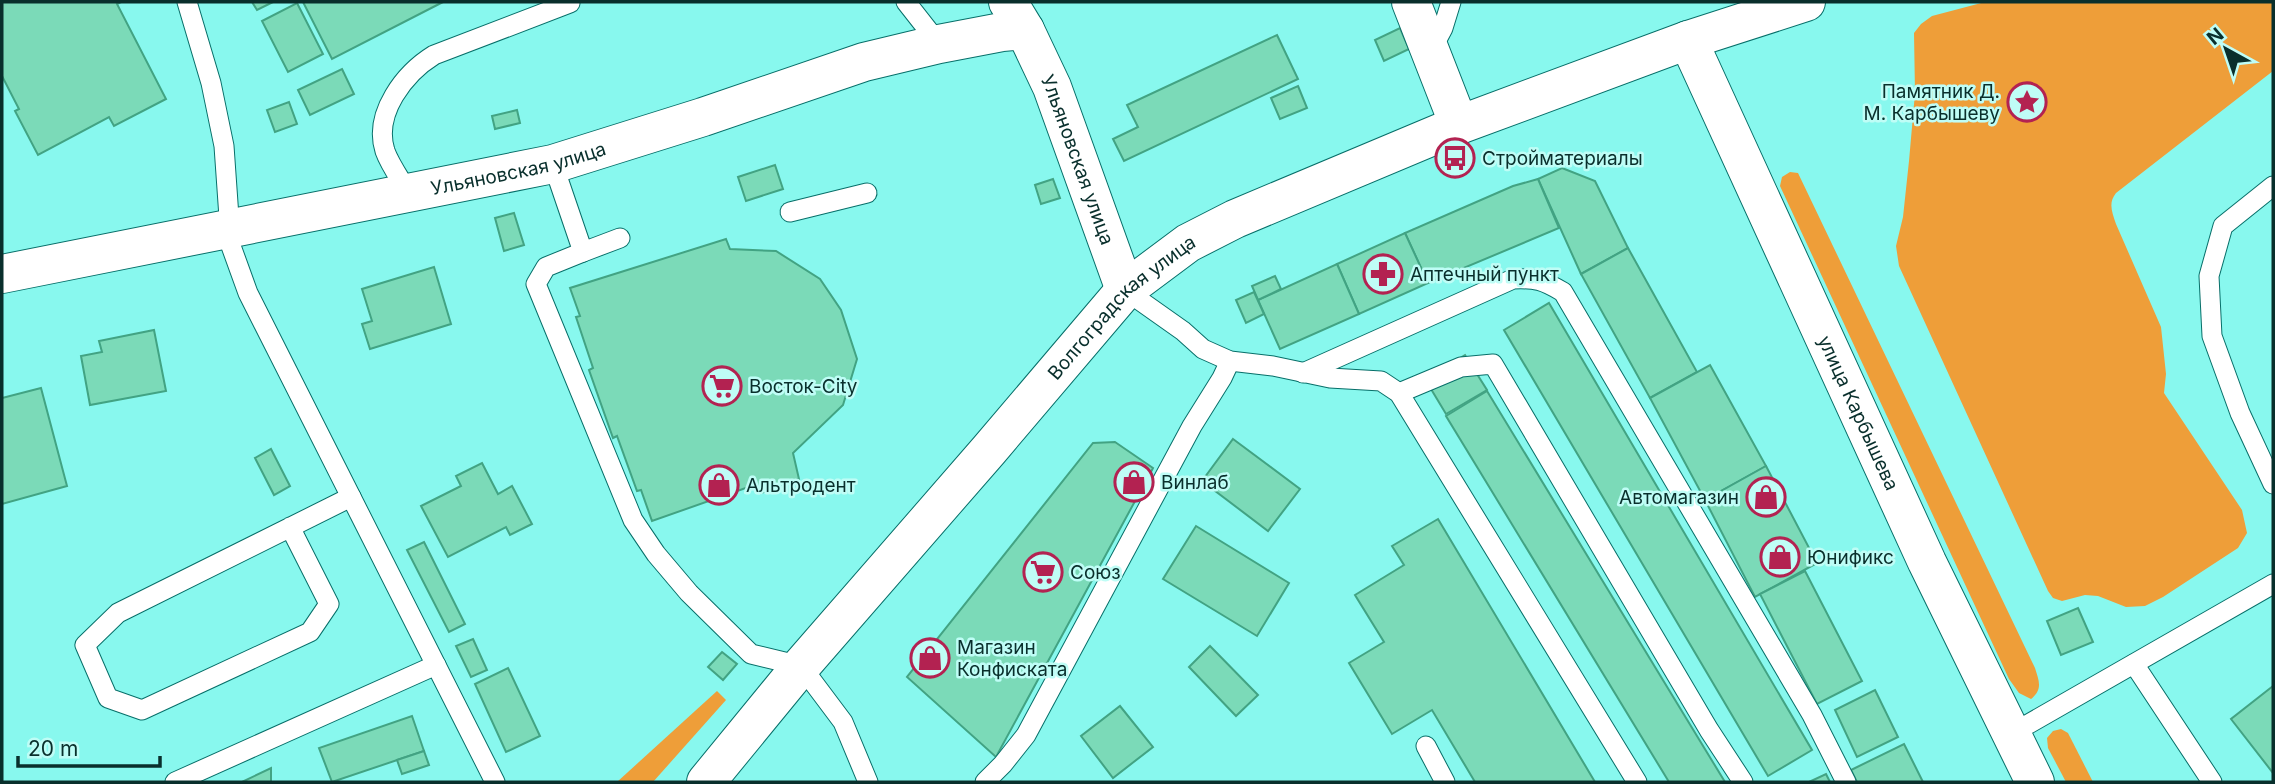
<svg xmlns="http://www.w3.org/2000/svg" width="2275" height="784" viewBox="0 0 2275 784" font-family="Inter,sans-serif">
<rect width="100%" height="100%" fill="#88f8ee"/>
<!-- green -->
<g fill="#ee9e39">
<path d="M 1985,2 L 2273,2 L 2273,71 L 2116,193 C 2108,203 2112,212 2116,224 L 2161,327 L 2166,374 L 2164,393 L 2242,510 L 2247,533 L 2238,548 L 2163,597 L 2145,606 L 2126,607 L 2098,596 L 2085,595 L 2062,601 L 2053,598 L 2048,591 L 1899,266 L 1896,246 L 1903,217 L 1909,161 L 1915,93 L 1914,33 L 1921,24 L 1932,16 Z"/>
<path d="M 1790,172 L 1798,173 L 2035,668 C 2039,681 2043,689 2031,699 L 2019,693 L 2009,679 L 1780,186 L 1782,177 Z"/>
<path d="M 717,691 L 726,700 L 653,782 L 617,782 Z"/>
<path d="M 2061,729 L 2068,733 L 2093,782 L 2066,782 L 2048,748 L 2047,738 L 2053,731 Z"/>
</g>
<!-- building -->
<g fill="#7bdab8" stroke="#42a383" stroke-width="2">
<path d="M 2,2 L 121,2 L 117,4 L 166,99 L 114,126 L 109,117 L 38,155 L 15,111 L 19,109 L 2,76 Z"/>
<path d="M 252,2 L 273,2 L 257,10 Z"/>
<path d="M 303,2 L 443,2 L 332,59 Z"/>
<path d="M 297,3 L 323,54 L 288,72 L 262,21 Z"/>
<path d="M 1400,28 L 1409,49 L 1384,61 L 1375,40 Z"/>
<path d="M 1277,35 L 1298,79 L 1124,161 L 1113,139 L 1138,127 L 1127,105 Z"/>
<path d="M 342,69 L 354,94 L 310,115 L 298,90 Z"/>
<path d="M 1298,86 L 1307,108 L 1280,119 L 1271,98 Z"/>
<path d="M 289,102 L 297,124 L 275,132 L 267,110 Z"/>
<path d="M 517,110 L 520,123 L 495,129 L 492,116 Z"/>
<path d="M 775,165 L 783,189 L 746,201 L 738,177 Z"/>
<path d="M 1562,168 L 1595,181 L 1628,248 L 1581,274 L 1538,179 Z"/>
<path d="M 1053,179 L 1060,198 L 1041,204 L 1035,185 Z"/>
<path d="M 1538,179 L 1559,228 L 1428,283 L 1405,233 L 1513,186 Z"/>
<path d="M 514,213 L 524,245 L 504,251 L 495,218 Z"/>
<path d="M 1405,233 L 1428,283 L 1359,314 L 1337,264 Z"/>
<path d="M 726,239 L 730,249 L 776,251 L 820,279 L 841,310 L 857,359 L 843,405 L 793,453 L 799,479 L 761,493 L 757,484 L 652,521 L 641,490 L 637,491 L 617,436 L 613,438 L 589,370 L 593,368 L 576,317 L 580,316 L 570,288 Z"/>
<path d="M 1628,248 L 1697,372 L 1650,398 L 1581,274 Z"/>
<path d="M 1337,264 L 1359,314 L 1280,349 L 1258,300 Z"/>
<path d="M 434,267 L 451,324 L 370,349 L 362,324 L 372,321 L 362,289 Z"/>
<path d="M 1275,276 L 1281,289 L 1258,300 L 1252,286 Z"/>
<path d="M 1254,292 L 1264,314 L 1246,323 L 1236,300 Z"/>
<path d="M 1549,303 L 1812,750 L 1768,776 L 1504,330 Z"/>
<path d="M 154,330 L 166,391 L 90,405 L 81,356 L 102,352 L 99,341 Z"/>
<path d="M 1465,355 L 1487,390 L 1446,414 L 1425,379 Z"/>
<path d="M 1710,365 L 1766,466 L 1705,500 L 1650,398 Z"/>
<path d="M 41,388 L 67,486 L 2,504 L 2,398 Z"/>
<path d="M 1487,391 L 1725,782 L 1669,782 L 1446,416 Z"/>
<path d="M 1233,439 L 1300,489 L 1268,531 L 1202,481 Z"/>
<path d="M 1115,442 L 1153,468 L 996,757 L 907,677 L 1093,443 Z"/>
<path d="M 271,449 L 290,486 L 274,495 L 255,458 Z"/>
<path d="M 482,463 L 498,494 L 512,486 L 532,524 L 510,535 L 506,527 L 448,557 L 421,506 L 461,486 L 456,476 Z"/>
<path d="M 1766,466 L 1817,563 L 1755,597 L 1705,500 Z"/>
<path d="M 1438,519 L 1595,782 L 1475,782 L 1432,710 L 1392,734 L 1349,663 L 1384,642 L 1355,595 L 1404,565 L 1392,546 Z"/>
<path d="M 1196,526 L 1289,583 L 1257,636 L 1163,579 Z"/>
<path d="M 424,542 L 465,624 L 449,632 L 407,550 Z"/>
<path d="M 1805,571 L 1862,681 L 1817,704 L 1760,594 Z"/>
<path d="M 2078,608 L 2093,642 L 2061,655 L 2047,621 Z"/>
<path d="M 473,639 L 487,670 L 471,677 L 456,646 Z"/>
<path d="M 1210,646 L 1258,695 L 1236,716 L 1189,667 Z"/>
<path d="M 722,652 L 737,664 L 723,680 L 708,667 Z"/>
<path d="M 508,668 L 540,736 L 506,752 L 475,684 Z"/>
<path d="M 2273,686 L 2273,773 L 2231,719 Z"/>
<path d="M 1875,690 L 1898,737 L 1857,757 L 1835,710 Z"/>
<path d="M 1120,706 L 1153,747 L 1113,778 L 1081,736 Z"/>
<path d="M 412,716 L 424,751 L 332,782 L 319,748 Z"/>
<path d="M 1904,744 L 1923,782 L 1857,782 L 1851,770 Z"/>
<path d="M 424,751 L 429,765 L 402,774 L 397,760 Z"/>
<path d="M 271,768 L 271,782 L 242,782 Z"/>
<path d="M 1826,774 L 1830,782 L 1809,782 Z"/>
</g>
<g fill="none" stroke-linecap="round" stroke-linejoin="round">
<!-- service casing -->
<g stroke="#076f69" stroke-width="21">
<g id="service">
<path d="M 187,2 L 211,83 L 224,146 L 231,246 L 248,293 L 495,782"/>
<path d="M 906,2 L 939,44"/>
<path d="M 1429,47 L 1433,47 L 1443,28 L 1451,2"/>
<path d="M 553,164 L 583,252 L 620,238"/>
<path d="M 2273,186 L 2223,226 L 2209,276 L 2212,336 L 2240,413 L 2273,484"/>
<path d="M 409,194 C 401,180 390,165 385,151 C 373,113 405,73 434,55 L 570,3"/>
<path d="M 790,212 L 867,193"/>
<path d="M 583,252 L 546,267 L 536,284 L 633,520 L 656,554 L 689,593 L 751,654 L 801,666 L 843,722 L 868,782"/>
<path d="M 1125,290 L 1183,331 L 1203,349 L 1230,361 L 1273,366 L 1330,378 L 1381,381 L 1399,393 L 1637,782"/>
<path d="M 1303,373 L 1513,279 C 1536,278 1543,280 1563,292 L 1812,715 L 1846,782"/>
<path d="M 1399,393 L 1461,367 L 1493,364 L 1709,730 L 1743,782"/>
<path d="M 290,527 L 329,604 L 310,632 L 142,710 L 108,698 L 85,645 L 118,613 L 351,497"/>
<path d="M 2134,664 L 2212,782"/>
<path d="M 2011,734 L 2273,584"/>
<path d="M 1426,746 L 1445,782"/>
<path d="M 175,782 L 436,665"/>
<path d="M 985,782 L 1003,764 L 1026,735 L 1192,426 L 1222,378 L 1230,361"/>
</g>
</g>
<!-- minor casing -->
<g stroke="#076f69" stroke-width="40">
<g id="minor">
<path id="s1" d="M 1008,2 L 1025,30 L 1052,87 L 1125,290"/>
<path id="s2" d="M 2,274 L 553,164 L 703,117 L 864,62 L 939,44 L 1002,32 L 1025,30"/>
</g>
</g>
<!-- tertiary casing -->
<g stroke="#076f69" stroke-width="40">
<g id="tertiary">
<path d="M 1411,2 L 1459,125"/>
<path id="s3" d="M 1688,40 L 1927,562 L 2035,782"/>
</g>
</g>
<!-- primary casing -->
<g stroke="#076f69" stroke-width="40">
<g id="primary">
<path id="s4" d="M 706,782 L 801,666 L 989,450 L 1125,290 L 1188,243 L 1235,219 L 1459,125 L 1688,40 L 1806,2"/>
</g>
</g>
<!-- service -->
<use href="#service" stroke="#fff" stroke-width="19"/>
<!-- minor -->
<use href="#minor" stroke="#fff" stroke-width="38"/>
<!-- tertiary -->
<use href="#tertiary" stroke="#fff" stroke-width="38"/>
<!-- primary -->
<use href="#primary" stroke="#fff" stroke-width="38"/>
</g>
<!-- icons -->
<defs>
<g id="sight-ring" transform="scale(2.0125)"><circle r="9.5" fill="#bffdf6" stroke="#b32251" stroke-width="1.5"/><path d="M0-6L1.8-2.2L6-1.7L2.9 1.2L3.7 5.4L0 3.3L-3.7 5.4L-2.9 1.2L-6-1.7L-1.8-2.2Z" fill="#b32251"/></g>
<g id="bus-ring" transform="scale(2.0125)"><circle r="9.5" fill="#bffdf6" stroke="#b32251" stroke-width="1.5"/><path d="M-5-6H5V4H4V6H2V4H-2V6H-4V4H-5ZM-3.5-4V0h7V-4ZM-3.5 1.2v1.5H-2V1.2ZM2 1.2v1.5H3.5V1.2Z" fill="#b32251"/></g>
<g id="pharmacy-ring" transform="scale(2.0125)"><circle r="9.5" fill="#bffdf6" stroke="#b32251" stroke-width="1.5"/><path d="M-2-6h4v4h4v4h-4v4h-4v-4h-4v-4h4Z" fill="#b32251"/></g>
<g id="supermarket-ring" transform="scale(2.0125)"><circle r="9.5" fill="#bffdf6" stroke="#b32251" stroke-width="1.5"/><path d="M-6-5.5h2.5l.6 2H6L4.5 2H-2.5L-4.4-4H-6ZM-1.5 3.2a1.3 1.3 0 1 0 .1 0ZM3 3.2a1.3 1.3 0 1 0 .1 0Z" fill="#b32251"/></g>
<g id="shop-ring" transform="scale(2.0125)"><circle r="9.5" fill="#bffdf6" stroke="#b32251" stroke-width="1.5"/><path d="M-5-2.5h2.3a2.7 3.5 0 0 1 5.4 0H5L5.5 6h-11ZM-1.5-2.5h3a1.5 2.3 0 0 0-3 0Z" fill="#b32251"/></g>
</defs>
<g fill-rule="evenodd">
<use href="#sight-ring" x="2027" y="102"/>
<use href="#bus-ring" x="1455" y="158"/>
<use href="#pharmacy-ring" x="1383" y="274"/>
<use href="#supermarket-ring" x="722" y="386"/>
<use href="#shop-ring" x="1134" y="482"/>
<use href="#shop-ring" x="719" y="485"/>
<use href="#shop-ring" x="1766" y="497"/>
<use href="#shop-ring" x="1780" y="557"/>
<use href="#supermarket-ring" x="1043" y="572"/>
<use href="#shop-ring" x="930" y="658"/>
</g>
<g text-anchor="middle" stroke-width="5" stroke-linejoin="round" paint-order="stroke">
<!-- poi labels -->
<g font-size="19" fill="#092f2c" stroke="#bffdf6" text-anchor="start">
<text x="2000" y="98" text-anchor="end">Памятник Д.<tspan x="2000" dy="22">М. Карбышеву</tspan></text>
<text x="1482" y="165">Стройматериалы</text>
<text x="1410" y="281">Аптечный пункт</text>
<text x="749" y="393">Восток-City</text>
<text x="1161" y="489">Винлаб</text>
<text x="746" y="492">Альтродент</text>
<text x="1739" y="504" text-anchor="end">Автомагазин</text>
<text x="1807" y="564">Юнификс</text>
<text x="1070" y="579">Союз</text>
<text x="957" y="654">Магазин<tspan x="957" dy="22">Конфиската</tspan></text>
</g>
<!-- street labels -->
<g font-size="19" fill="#092f2c" stroke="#bffdf6">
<text dy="7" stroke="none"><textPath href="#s1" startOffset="173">Ульяновская улица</textPath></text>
<text dy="7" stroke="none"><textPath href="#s2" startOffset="527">Ульяновская улица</textPath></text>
<text dy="7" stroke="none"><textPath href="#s4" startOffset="632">Волгоградская улица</textPath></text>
<text dy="7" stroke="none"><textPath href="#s3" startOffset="410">улица Карбышева</textPath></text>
</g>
</g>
<!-- border -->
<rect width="2275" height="784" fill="none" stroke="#092f2c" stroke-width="7"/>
<!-- north arrow -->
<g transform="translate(2226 49) rotate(320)" stroke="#bffdf6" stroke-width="5" paint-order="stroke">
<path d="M0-5L12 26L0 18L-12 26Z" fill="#092f2c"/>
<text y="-10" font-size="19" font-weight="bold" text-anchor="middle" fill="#092f2c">N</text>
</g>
<!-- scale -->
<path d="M18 756v10h142v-10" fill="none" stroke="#092f2c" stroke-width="3.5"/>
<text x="28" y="756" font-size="21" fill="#092f2c" stroke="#bffdf6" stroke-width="5" paint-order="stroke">20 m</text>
</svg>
